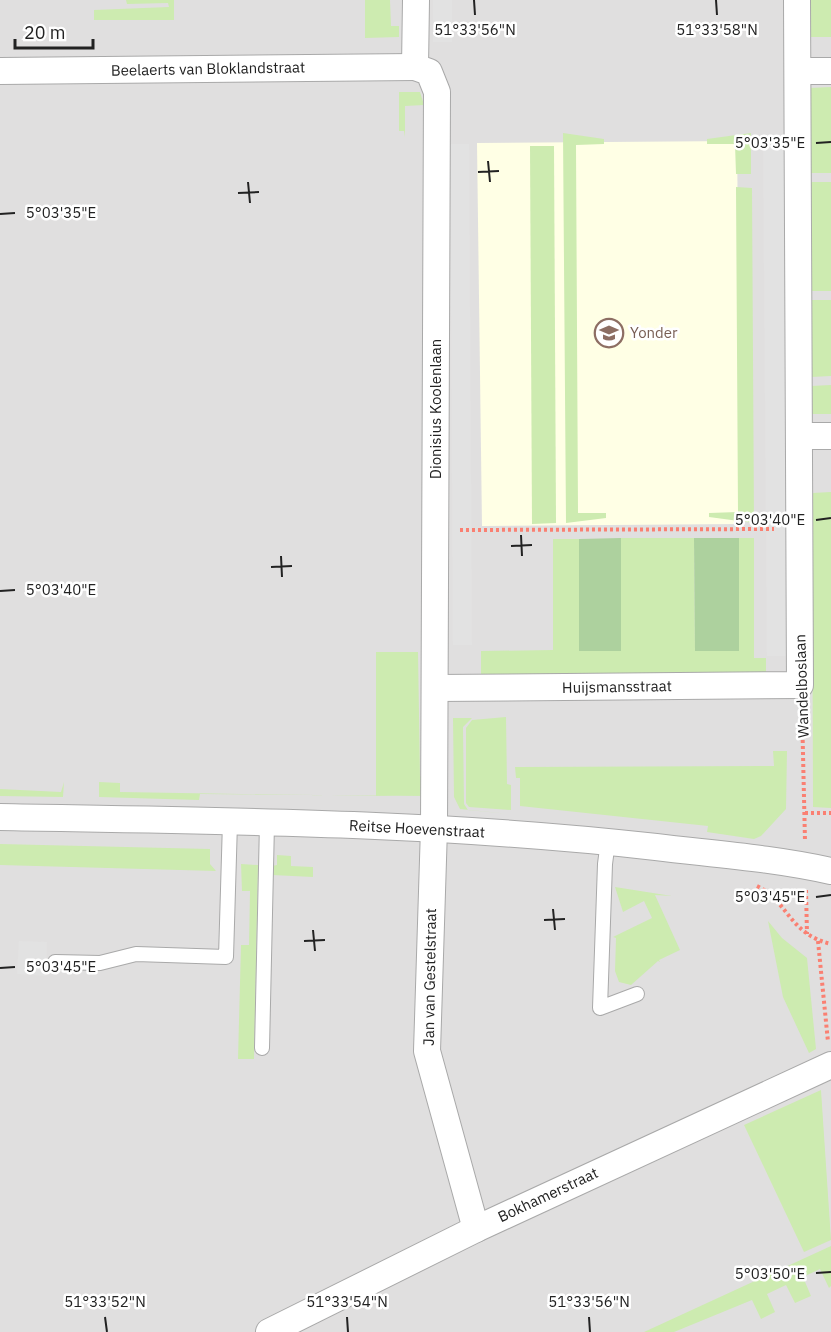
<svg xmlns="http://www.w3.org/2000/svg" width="831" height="1332" viewBox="0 0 831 1332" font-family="'IBM Plex Sans',sans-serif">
<rect width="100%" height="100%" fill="#f2efe9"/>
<!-- residential -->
<rect fill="#e0dfdf" x="0" y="0" width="831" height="1332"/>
<!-- education -->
<path fill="#ffffe5" d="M 737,141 L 741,524 L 482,526 L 477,143 Z"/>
<!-- grass -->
<g fill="#cdebb0">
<path d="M 126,0 L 174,0 L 174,20 L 94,20 L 94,10 L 169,7 L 168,3 L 127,4 Z"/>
<path d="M 365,0 L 390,0 L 391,26 L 399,26 L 399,37 L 365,38 Z"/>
<path d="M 808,0 L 831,0 L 831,37 L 809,37 Z"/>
<path d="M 831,87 L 831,173 L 810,173 L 809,88 Z"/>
<path d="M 399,92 L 420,92 L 424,105 L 405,106 L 405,137 L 404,131 L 399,131 Z"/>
<path d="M 563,133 L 604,139 L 604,144 L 576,145 L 578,513 L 606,513 L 606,518 L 566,523 Z"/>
<path d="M 751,133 L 751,174 L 736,174 L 735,144 L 707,144 L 707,139 Z"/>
<path d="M 530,146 L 554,146 L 556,523 L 532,524 Z"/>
<rect x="810" y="182" width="21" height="109"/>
<path d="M 736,187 L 752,188 L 754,523 L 709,517 L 709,513 L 738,512 Z"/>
<path d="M 810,300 L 831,300 L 831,376 L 811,377 Z"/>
<path d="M 831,385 L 831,414 L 811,414 L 811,386 Z"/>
<path d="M 831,492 L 831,808 L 813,807 L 812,493 Z"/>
<path d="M 621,538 L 694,538 L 695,651 L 739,651 L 739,538 L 754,538 L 754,658 L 766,658 L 766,675 L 481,677 L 481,651 L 553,650 L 553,539 L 579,539 L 579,650 L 621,651 Z"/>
<path d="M 376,652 L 418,652 L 420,776 L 426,778 L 425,796 L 200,794 L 199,800 L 99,797 L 99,782 L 120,783 L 120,792 L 376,796 Z"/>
<path d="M 506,717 L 507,784 L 511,785 L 511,810 L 469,807 L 466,803 L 466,728 L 472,720 Z"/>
<path d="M 453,718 L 472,718 L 463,727 L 464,804 L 468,810 L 511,814 L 460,809 L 454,797 Z"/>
<path d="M 773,751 L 787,751 L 786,809 L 761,836 L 754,839 L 707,832 L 708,826 L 520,806 L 520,778 L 516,778 L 515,767 L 774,766 Z"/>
<path d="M 64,782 L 63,797 L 0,796 L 0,789 L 61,792 Z"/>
<path d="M 0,844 L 210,849 L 210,864 L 216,871 L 0,865 Z"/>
<path d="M 277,855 L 291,856 L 291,866 L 313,867 L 313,877 L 272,875 L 272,866 L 277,865 Z"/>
<path d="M 241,864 L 258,865 L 254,1059 L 238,1059 L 241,945 L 249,945 L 250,891 L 242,891 Z"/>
<path d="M 615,887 L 672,896 L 655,895 L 680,950 L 659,960 L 660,962 L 658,961 L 631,985 L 619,982 L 615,971 L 616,938 L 613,937 L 652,918 L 644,901 L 623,912 Z"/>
<path d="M 768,921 L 782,938 L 807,958 L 816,1049 L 809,1053 L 783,997 Z"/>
<path d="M 821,1090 L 831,1240 L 804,1252 L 744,1125 Z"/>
<path d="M 831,1246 L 831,1286 L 829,1288 L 820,1269 L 803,1277 L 811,1296 L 795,1303 L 786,1285 L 767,1294 L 775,1312 L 761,1319 L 752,1300 L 674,1332 L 644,1332 Z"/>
</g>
<!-- forest -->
<g fill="#add19e">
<path d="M 621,538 L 621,651 L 579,651 L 579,539 Z"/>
<path d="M 694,538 L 739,538 L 739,651 L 695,651 Z"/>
</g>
<!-- parking -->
<g fill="#e2e2e2">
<rect x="433" y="0" width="19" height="42"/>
<path d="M 763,137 L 784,137 L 788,656 L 767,656 Z"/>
<path d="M 450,144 L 469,144 L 472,645 L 453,645 Z"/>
<path d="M 19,941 L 47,942 L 46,976 L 17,974 Z"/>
</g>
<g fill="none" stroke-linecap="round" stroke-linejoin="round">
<!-- service casing -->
<g stroke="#a9a9a9" stroke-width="16">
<g id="service">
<path d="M 608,841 L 605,864 L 600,1008 L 637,994"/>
<path d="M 55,962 L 100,963 L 136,954 L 226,957 L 230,822"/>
<path d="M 262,1048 L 267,823"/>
</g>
</g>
<!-- minor casing -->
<g stroke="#a9a9a9" stroke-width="28">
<g id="minor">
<path d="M 416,0 L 415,67 L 429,72 L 437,92 L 434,828 L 427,1051 L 476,1229"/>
<path d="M 0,71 L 415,67"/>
<path d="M 798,71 L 831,71"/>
<path d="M 800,436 L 831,436"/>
<path d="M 435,688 L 800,685 L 797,0"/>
<path d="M 0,817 C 219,821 438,822 656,847 C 714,854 773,858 831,871"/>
<path d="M 269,1332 L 476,1229 L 831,1065"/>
</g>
</g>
<!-- path -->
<g stroke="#fa8072" stroke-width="4" stroke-dasharray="3 3" stroke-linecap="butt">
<path d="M 460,530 L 774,529"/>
<path d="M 802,710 L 805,841"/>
<path d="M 805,813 L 831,813"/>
<path d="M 757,886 C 788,901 789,934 831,944"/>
<path d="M 806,890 L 807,934"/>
<path d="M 818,941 L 828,1042"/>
</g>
<!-- service -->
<use href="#service" stroke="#fff" stroke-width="14"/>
<!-- minor -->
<use href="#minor" stroke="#fff" stroke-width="26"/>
</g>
<!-- ticks -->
<path fill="none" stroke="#222" stroke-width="2" d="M 474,0 L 475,15M 716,0 L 717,15M 816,143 L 831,142M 488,161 L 490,182M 478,172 L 499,171M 248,182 L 250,203M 238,193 L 259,192M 0,214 L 15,213M 816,520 L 831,518M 521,535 L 522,556M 511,546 L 532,545M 281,556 L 282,577M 271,567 L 292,566M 0,591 L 15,590M 816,897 L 831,895M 553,909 L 555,930M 544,920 L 565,919M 313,930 L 315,951M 304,941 L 325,940M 0,968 L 15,967M 816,1273 L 831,1272M 105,1317 L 107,1332M 347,1317 L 348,1332M 589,1317 L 590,1332"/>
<!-- icons -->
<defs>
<g id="university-ring" transform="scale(1.5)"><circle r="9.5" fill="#fff" stroke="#8d6e63" stroke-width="1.5"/><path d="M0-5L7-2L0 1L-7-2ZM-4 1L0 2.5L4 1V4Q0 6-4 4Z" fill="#8d6e63"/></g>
</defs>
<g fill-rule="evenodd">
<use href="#university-ring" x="609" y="333"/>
</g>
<g text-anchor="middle" stroke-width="5" stroke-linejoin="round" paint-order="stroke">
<!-- street labels -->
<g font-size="15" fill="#222" stroke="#fff">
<text transform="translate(208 69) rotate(-1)" y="5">Beelaerts van Bloklandstraat</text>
<text transform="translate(436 409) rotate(-90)" y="5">Dionisius Koolenlaan</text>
<text transform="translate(802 686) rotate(-92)" y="5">Wandelboslaan</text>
<text transform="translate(617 687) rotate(-1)" y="5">Huijsmansstraat</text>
<text transform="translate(417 829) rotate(3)" y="5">Reitse Hoevenstraat</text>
<text transform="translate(430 977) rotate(-89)" y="5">Jan van Gestelstraat</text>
<text transform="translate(548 1195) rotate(-25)" y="5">Bokhamerstraat</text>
</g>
<!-- education labels -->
<g font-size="15" fill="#785e54" stroke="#fff" text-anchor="start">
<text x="630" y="338">Yonder</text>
</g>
</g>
<g font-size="15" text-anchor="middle" fill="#222" stroke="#fff" stroke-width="5" stroke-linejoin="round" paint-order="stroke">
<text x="475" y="35">51°33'56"N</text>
<text x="717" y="35">51°33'58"N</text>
<text x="770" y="148">5°03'35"E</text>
<text x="61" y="218">5°03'35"E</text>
<text x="770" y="525">5°03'40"E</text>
<text x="61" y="595">5°03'40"E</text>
<text x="770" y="902">5°03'45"E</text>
<text x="61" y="972">5°03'45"E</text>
<text x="770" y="1279">5°03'50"E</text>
<text x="105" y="1307">51°33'52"N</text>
<text x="347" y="1307">51°33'54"N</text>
<text x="589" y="1307">51°33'56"N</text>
</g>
<!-- scale -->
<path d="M15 39v9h78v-9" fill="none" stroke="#222222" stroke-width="3"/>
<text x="24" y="39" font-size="18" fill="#222222" stroke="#ffffff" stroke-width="4.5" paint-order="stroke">20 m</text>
</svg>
